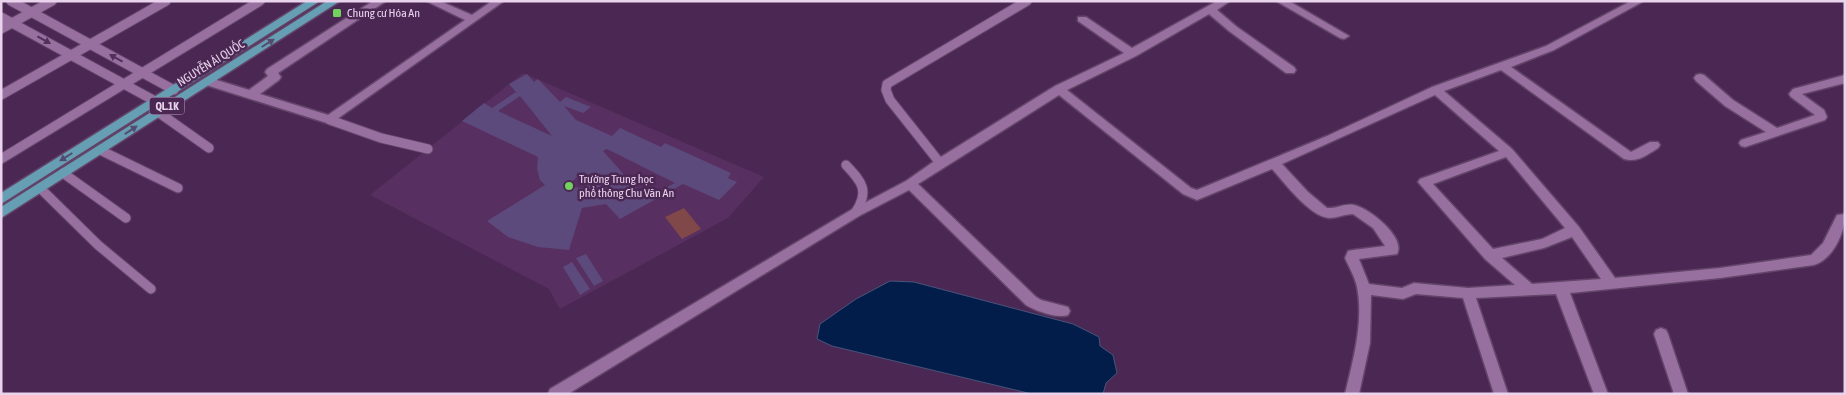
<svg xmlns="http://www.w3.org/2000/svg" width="1846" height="395" viewBox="0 0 1846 395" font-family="'Asap Condensed',sans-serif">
<rect width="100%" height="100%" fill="#4b2853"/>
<!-- built -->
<path fill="#572f60" d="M 523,73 L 764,177 L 728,218 L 560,309 L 549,289 L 370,195 Z"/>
<!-- green -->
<path fill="#814849" d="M 684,208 L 701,229 L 682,239 L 665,217 Z"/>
<!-- water -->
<path fill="#031d4a" stroke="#48547b" d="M 890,281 L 914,282 L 1073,324 L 1099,337 L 1100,346 L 1113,355 L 1117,373 L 1106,383 L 1103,394 L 1032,394 L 832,346 L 817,339 L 820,324 L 856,299 Z"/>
<!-- building -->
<g fill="#5d4a7d" fill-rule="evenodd">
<path d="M 527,74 L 534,82 L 538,79 L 560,102 L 566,97 L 591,107 L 583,113 L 564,106 L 576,120 L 612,136 L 620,128 L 661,147 L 665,143 L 731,173 L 728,178 L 737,182 L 719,200 L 683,184 L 620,219 L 606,204 L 582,208 L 569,250 L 538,247 L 508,237 L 487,221 L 545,185 L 540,180 L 537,169 L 538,157 L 462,121 L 484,103 L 492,108 L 516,92 L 509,84 ZM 520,96 L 552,136 L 498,111 ZM 607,149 L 675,183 L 645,198 L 603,151 ZM 577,177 L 580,179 L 587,189 L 567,186 Z"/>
<path d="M 586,254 L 603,281 L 594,286 L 576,258 Z"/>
<path d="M 572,262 L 590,289 L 580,295 L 563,267 Z"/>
</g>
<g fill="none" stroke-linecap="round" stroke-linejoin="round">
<!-- lane casing -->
<g stroke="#64456a" stroke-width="11">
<g id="lane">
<path d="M 11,1 L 174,90"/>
<path d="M 1,17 L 155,101"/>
<path d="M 1,29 L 52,1"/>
<path d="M 1,95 L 166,1"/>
<path d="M 158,112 L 209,148"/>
<path d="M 330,120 L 381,138 L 428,149"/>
<path d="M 100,150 L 178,188"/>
<path d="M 1,159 L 260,1"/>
<path d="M 940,163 L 890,100 L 886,90 L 887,84 L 1027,1"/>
<path d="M 846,165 C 862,182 870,191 855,213"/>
<path d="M 63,173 L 126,218"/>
<path d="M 40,188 L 98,245 L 151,289"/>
</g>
</g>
<!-- street casing -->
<g stroke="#64456a" stroke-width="3">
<g id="street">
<path d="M 373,1 L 386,1 L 278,73 L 281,77 L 279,80 L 260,94 L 328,115 L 465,20 L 426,1 L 440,1 L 472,15 L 492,1 L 504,1 L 330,124 L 203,84 L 201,81 L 207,77 L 249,90 L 268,76 L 265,72 L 267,69 Z"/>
<path d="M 1217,1 L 1230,1 L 1217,10 L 1237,27 L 1294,67 L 1296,70 L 1294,73 L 1286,73 L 1229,31 L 1209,14 L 1136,56 L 1067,90 L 1191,188 L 1197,190 L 1327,136 L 1432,87 L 1546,46 L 1631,1 L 1644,1 L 1554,50 L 1511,67 L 1631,152 L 1650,142 L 1658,142 L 1660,145 L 1658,148 C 1647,155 1637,163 1624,159 L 1501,70 L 1444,91 L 1512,149 L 1579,227 L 1615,278 L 1720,268 L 1811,255 L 1823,243 L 1837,215 L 1845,214 C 1845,233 1833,259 1814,265 L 1720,278 L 1570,293 L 1608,394 L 1594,394 L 1556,294 L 1476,298 L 1508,394 L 1494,394 L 1463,298 L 1416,294 L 1403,299 L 1371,295 L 1370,343 L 1359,394 L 1345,394 C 1353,360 1364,322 1357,287 C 1355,277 1349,267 1345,258 L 1348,251 L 1353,250 L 1385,246 L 1373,228 L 1353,214 C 1345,214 1337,218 1329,218 C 1309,216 1285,183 1272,169 L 1197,200 L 1183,194 L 1059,95 L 918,184 L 1036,297 L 1041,300 L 1068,307 L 1070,311 L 1068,315 C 1057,319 1036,311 1026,305 L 909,190 L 859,216 L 568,394 L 548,394 L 550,389 L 851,210 L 906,181 L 936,160 L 1055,86 L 1124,53 L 1078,21 L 1078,17 L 1086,17 L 1132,48 ZM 1435,95 L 1499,151 L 1420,179 L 1418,182 L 1485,259 L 1515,285 L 1468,288 L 1414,283 L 1402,288 L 1369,284 L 1359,259 L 1397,254 C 1406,237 1369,208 1354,205 C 1345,203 1337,209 1327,208 L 1308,192 L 1282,164 ZM 1506,157 L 1565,228 L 1542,239 L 1493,249 L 1433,184 ZM 1572,237 L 1601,279 L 1532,284 L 1502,258 L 1544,248 Z"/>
<path d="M 1276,1 L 1289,1 L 1349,36 L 1344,39 L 1340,38 Z"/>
<path d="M 1700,74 L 1704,75 L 1733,100 L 1777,128 L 1815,115 L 1791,97 L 1789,94 L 1793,89 L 1845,75 L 1845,83 L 1802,94 L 1824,110 L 1827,117 L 1825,120 L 1745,147 L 1741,146 L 1739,143 L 1741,140 L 1766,132 L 1725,106 L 1696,81 L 1694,78 L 1696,75 Z"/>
<path d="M 1661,328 L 1666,330 L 1668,334 L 1688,394 L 1674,394 L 1654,334 L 1656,330 Z"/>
</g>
</g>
<!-- primary casing -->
<g stroke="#64456a" stroke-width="3">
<g id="primary">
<path d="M 307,1 L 320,1 L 1,204 L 1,193 Z"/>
<path d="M 327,1 L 340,1 L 1,218 L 1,207 Z"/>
</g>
</g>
<!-- lane -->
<use href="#lane" stroke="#97709f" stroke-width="9"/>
<!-- street -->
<use href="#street" fill="#97709f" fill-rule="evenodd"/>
<!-- primary -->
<use href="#primary" fill="#669eb4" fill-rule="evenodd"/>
</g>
<!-- one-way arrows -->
<defs><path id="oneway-solid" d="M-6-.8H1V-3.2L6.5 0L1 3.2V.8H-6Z" transform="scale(1.25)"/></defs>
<g fill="#532f5b">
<use href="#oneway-solid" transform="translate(44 40) rotate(29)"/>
<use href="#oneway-solid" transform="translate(116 58) rotate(-151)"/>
</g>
<g fill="#534b70">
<use href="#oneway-solid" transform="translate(268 43) rotate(-32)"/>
<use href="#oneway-solid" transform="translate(131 130) rotate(-33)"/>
<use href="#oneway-solid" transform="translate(66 157) rotate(148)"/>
</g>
<!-- markers -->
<g fill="#72d25d" stroke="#4b2853" stroke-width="2">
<rect x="332" y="8" width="10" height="10" rx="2.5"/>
<circle cx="569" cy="186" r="5"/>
</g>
<g text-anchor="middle" stroke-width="5" stroke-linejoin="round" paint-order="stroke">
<!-- shield labels -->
<rect fill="#4b2853" stroke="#baa0bf" stroke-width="1" x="149.5" y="97.5" width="35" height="17" rx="4"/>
<g font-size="11" font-weight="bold" fill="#e9d3ed">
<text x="167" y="110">QL.1K</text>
</g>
<!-- poi labels -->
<g font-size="12" fill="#e9d3ed" stroke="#4b2853" text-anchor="start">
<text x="347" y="17">Chung cư Hóa An</text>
<text x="579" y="183">Trường Trung học<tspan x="579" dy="14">phổ thông Chu Văn An</tspan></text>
</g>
<!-- street labels -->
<g font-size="12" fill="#e9d3ed" stroke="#4b2853">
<text transform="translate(211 63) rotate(-32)" y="4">NGUYỄN ÁI QUỐC</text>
</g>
</g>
<!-- border -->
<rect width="1846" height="395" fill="none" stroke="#e9d3ed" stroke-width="5"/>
</svg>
